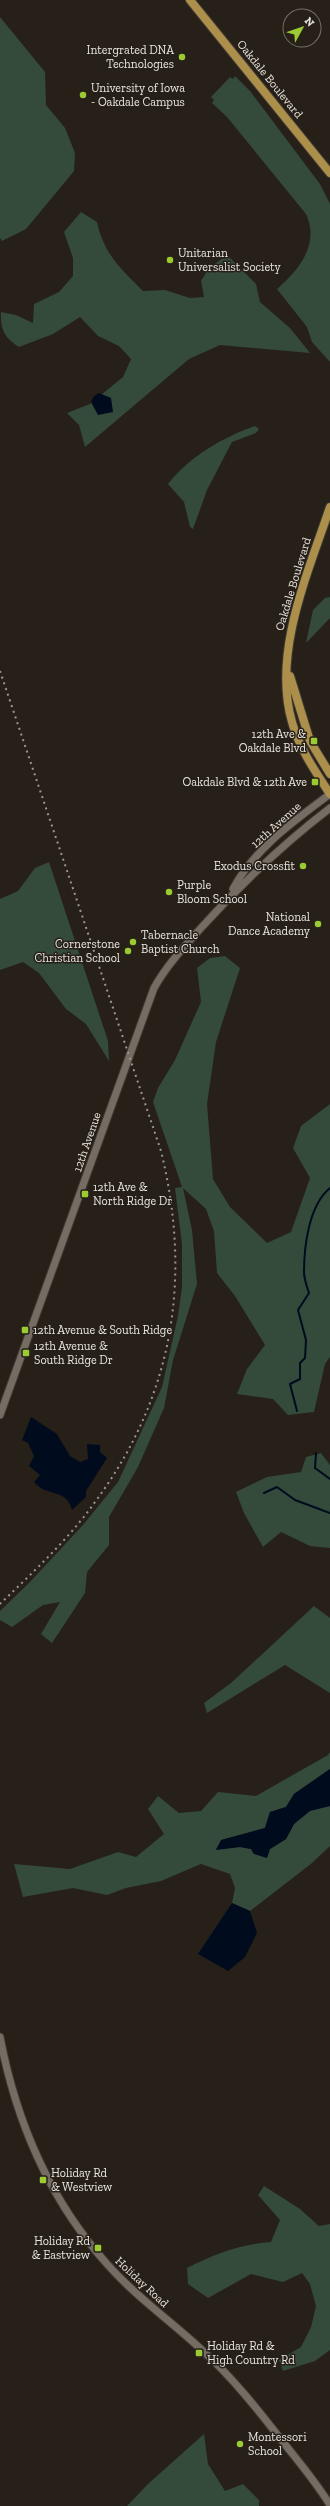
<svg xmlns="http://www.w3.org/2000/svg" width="330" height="2506" viewBox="0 0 330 2506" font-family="'Zilla Slab',serif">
<rect width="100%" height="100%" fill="#272018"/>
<!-- green -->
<g fill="#344a3b">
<path d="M 0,17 L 45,72 L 46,105 L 65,128 L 75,153 L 74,171 L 26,229 L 2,241 L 0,238 Z"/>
<path d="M 235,76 L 250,91 L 320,184 L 330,204 L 330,362 L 312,342 L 307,327 L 277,289 C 299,270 320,244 306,214 L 227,117 L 212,103 L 214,100 L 211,97 L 230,77 L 233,79 Z"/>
<path d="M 81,212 L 97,222 C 104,254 120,268 143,291 L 165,290 L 190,298 L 204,297 L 201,281 L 209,268 L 227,255 L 256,284 L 260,302 L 290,328 L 310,353 L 220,345 L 189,359 L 85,447 L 79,425 L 67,413 L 90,404 L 123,377 L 131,359 L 119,346 L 98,336 L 80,317 L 53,334 L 19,347 C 5,338 0,330 1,312 L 16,315 L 33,323 L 34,304 L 59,292 L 73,276 L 73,258 L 64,232 Z"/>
<path d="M 255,426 L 259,429 L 256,433 L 232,442 L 207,490 L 193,529 L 190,527 L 184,502 L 168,484 C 189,457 223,437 255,426 Z"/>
<path d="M 330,597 L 330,618 L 306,643 L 313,610 L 325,598 Z"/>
<path d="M 49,862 L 108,1041 L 109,1061 L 86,1024 L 66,1009 L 39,973 L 23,962 L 0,970 L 0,899 L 18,891 L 35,868 Z"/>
<path d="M 225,956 L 240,968 L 216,1042 L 207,1104 L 213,1179 L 230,1207 L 267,1243 L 291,1232 L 310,1178 L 293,1148 L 301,1126 L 330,1104 L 330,1357 L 325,1364 L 314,1412 L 288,1415 L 273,1399 L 237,1394 L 247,1369 L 265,1345 L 235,1296 L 217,1273 L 214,1231 L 206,1209 L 183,1188 L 192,1230 L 197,1284 L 173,1360 L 164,1408 L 138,1467 L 109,1517 L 109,1545 L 87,1572 L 85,1593 L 52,1643 L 41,1634 L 60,1602 L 43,1605 L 12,1627 L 0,1620 L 0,1611 L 29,1583 L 83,1525 L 118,1482 L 162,1387 L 178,1316 L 182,1287 L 182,1244 L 175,1188 L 182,1187 L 153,1102 L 158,1088 L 175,1060 L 201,1002 L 197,968 L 210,958 Z"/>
<path d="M 321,1453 L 330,1465 L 330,1548 L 310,1546 L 281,1532 L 263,1547 L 244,1513 L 236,1492 L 267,1477 L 301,1472 L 306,1457 Z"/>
<path d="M 314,1606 L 330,1618 L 330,1693 L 285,1665 L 207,1713 L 204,1703 L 231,1683 Z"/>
<path d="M 330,1752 L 330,1769 L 294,1794 L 286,1807 L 270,1812 L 265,1828 L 222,1840 L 216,1849 L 240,1847 L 251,1849 L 254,1854 L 270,1849 L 286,1839 L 294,1824 L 310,1810 L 330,1806 L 330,1846 L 312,1863 L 250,1911 L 232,1903 L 235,1888 L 230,1874 L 201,1864 L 161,1881 L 126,1888 L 107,1895 L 73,1888 L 23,1897 L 14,1864 L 70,1869 L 118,1852 L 136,1857 L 164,1834 L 148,1809 L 158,1796 L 179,1813 L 201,1811 L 218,1792 L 256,1796 L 328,1755 Z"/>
<path d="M 264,2186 L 300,2209 L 319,2226 L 330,2224 L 330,2350 L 315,2361 L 283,2371 L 279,2360 L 301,2347 L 311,2327 L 316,2306 L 310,2284 L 302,2273 L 283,2282 L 251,2274 L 208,2298 L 188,2284 L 187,2268 C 214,2254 240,2244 271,2242 L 280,2220 L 258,2195 Z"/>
<path d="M 204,2434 L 208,2464 L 225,2491 L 243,2484 L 259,2500 L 259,2506 L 127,2506 L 148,2484 Z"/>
</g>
<!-- water -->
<g fill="#000b1e">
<path d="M 99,393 L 111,398 L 113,412 L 98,415 L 91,402 L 94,396 Z"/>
<path d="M 31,1417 L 57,1434 L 70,1456 L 80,1462 L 88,1459 L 87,1444 L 100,1445 L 100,1452 L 107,1458 L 86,1491 L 86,1497 L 72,1510 C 68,1494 58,1495 45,1490 C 41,1489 37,1485 34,1482 L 40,1475 L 29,1466 L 34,1456 L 28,1443 L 22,1440 Z"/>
<path d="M 330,1769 L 330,1806 L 310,1811 L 294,1824 L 286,1839 L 270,1849 L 267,1858 L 254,1854 L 251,1849 L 240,1847 L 216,1850 L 221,1840 L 265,1828 L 270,1812 L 286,1807 L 294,1794 Z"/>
<path d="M 232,1903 L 250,1911 L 257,1933 L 245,1957 L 228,1971 L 198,1954 Z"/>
</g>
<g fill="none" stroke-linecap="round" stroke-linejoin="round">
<!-- stream -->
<g stroke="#000b1e" stroke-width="2">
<path d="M 297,1411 L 290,1384 L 300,1379 L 300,1363 L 305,1358 L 306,1340 L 298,1310 L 309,1293 C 307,1287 304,1279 304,1272 C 304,1246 309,1205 330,1188"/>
<path d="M 316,1453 L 315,1468 L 330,1479"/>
<path d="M 264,1493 L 277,1487 L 295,1500 L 330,1513"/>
</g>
<!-- minor casing -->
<g stroke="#403a34" stroke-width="9">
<g id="minor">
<path d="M 233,889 C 254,849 294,821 330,794"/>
<path d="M 0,1415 L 154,988 C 167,965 184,947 201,928 C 241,884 283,844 330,808"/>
<path d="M 0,2037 C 16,2121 49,2199 107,2264 C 136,2297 171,2321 203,2351 C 233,2378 258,2410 283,2442 C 299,2462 316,2482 330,2505"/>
</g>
</g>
<!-- major casing -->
<g stroke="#403a34" stroke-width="10">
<g id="major">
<path d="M 190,0 L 330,173"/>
<path d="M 330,507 C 308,573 272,653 292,722 C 299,748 315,771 330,794"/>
<path d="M 290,676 L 310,741 L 330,774"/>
</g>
</g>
<!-- minor -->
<use href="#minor" stroke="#756d63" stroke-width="7"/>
<!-- major -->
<use href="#major" stroke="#ac8f4a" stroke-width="8"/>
<!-- rail -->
<path stroke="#9c9790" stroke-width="2" stroke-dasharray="2 4" stroke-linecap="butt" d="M 0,671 L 161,1151 C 192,1278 174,1395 95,1502 C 68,1540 33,1572 0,1604"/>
</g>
<!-- markers -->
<g fill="#9bcb33" stroke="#272018" stroke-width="1.5">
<circle cx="182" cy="57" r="4"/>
<circle cx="83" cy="95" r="4"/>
<circle cx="170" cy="260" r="4"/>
<rect x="310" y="737" width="8" height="8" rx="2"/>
<rect x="311" y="778" width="8" height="8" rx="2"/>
<circle cx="303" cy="866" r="4"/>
<circle cx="169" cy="892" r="4"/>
<circle cx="318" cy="924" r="4"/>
<circle cx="133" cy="942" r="4"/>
<circle cx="128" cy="951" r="4"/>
<rect x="81" y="1190" width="8" height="8" rx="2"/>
<rect x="21" y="1326" width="8" height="8" rx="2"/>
<rect x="22" y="1349" width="8" height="8" rx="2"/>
<rect x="39" y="2176" width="8" height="8" rx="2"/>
<rect x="94" y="2244" width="8" height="8" rx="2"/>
<rect x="195" y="2349" width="8" height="8" rx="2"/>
<circle cx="240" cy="2444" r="4"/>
</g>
<g text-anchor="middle" stroke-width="3" stroke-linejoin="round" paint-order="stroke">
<!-- poi labels -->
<g font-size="12" fill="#e8e4de" stroke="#272018" text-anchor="start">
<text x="174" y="54" text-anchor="end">Intergrated DNA<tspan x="174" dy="14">Technologies</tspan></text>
<text x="91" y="92">University of Iowa<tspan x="91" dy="14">- Oakdale Campus</tspan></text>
<text x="178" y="257">Unitarian<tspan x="178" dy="14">Universalist Society</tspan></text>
<text x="306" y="738" text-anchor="end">12th Ave &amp;<tspan x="306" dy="14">Oakdale Blvd</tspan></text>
<text x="307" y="786" text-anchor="end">Oakdale Blvd &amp; 12th Ave</text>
<text x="295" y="870" text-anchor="end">Exodus Crossfit</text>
<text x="177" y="889">Purple<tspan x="177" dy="14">Bloom School</tspan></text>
<text x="310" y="921" text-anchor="end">National<tspan x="310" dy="14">Dance Academy</tspan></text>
<text x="141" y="939">Tabernacle<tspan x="141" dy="14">Baptist Church</tspan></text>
<text x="120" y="948" text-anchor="end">Cornerstone<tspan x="120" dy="14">Christian School</tspan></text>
<text x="93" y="1191">12th Ave &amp;<tspan x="93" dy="14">North Ridge Dr</tspan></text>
<text x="33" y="1334">12th Avenue &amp; South Ridge</text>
<text x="34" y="1350">12th Avenue &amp;<tspan x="34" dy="14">South Ridge Dr</tspan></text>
<text x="51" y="2177">Holiday Rd<tspan x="51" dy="14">&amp; Westview</tspan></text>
<text x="90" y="2245" text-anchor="end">Holiday Rd<tspan x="90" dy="14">&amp; Eastview</tspan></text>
<text x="207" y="2350">Holiday Rd &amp;<tspan x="207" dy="14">High Country Rd</tspan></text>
<text x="248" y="2441">Montessori<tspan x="248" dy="14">School</tspan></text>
</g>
<!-- street labels -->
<g font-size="12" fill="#e8e4de" stroke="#272018">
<text transform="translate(270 79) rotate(51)" y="4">Oakdale Boulevard</text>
<text transform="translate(293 584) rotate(-73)" y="4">Oakdale Boulevard</text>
<text transform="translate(276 825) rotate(-42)" y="4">12th Avenue</text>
<text transform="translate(87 1142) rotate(-71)" y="4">12th Avenue</text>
<text transform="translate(142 2282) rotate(43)" y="4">Holiday Road</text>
</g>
</g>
<!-- north arrow -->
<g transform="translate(302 28) rotate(50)"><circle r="19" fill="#272018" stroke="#746e67"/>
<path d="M0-3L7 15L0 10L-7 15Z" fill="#9bcb33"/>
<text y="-6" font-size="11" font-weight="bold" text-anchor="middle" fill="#e8e4de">N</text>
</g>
</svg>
